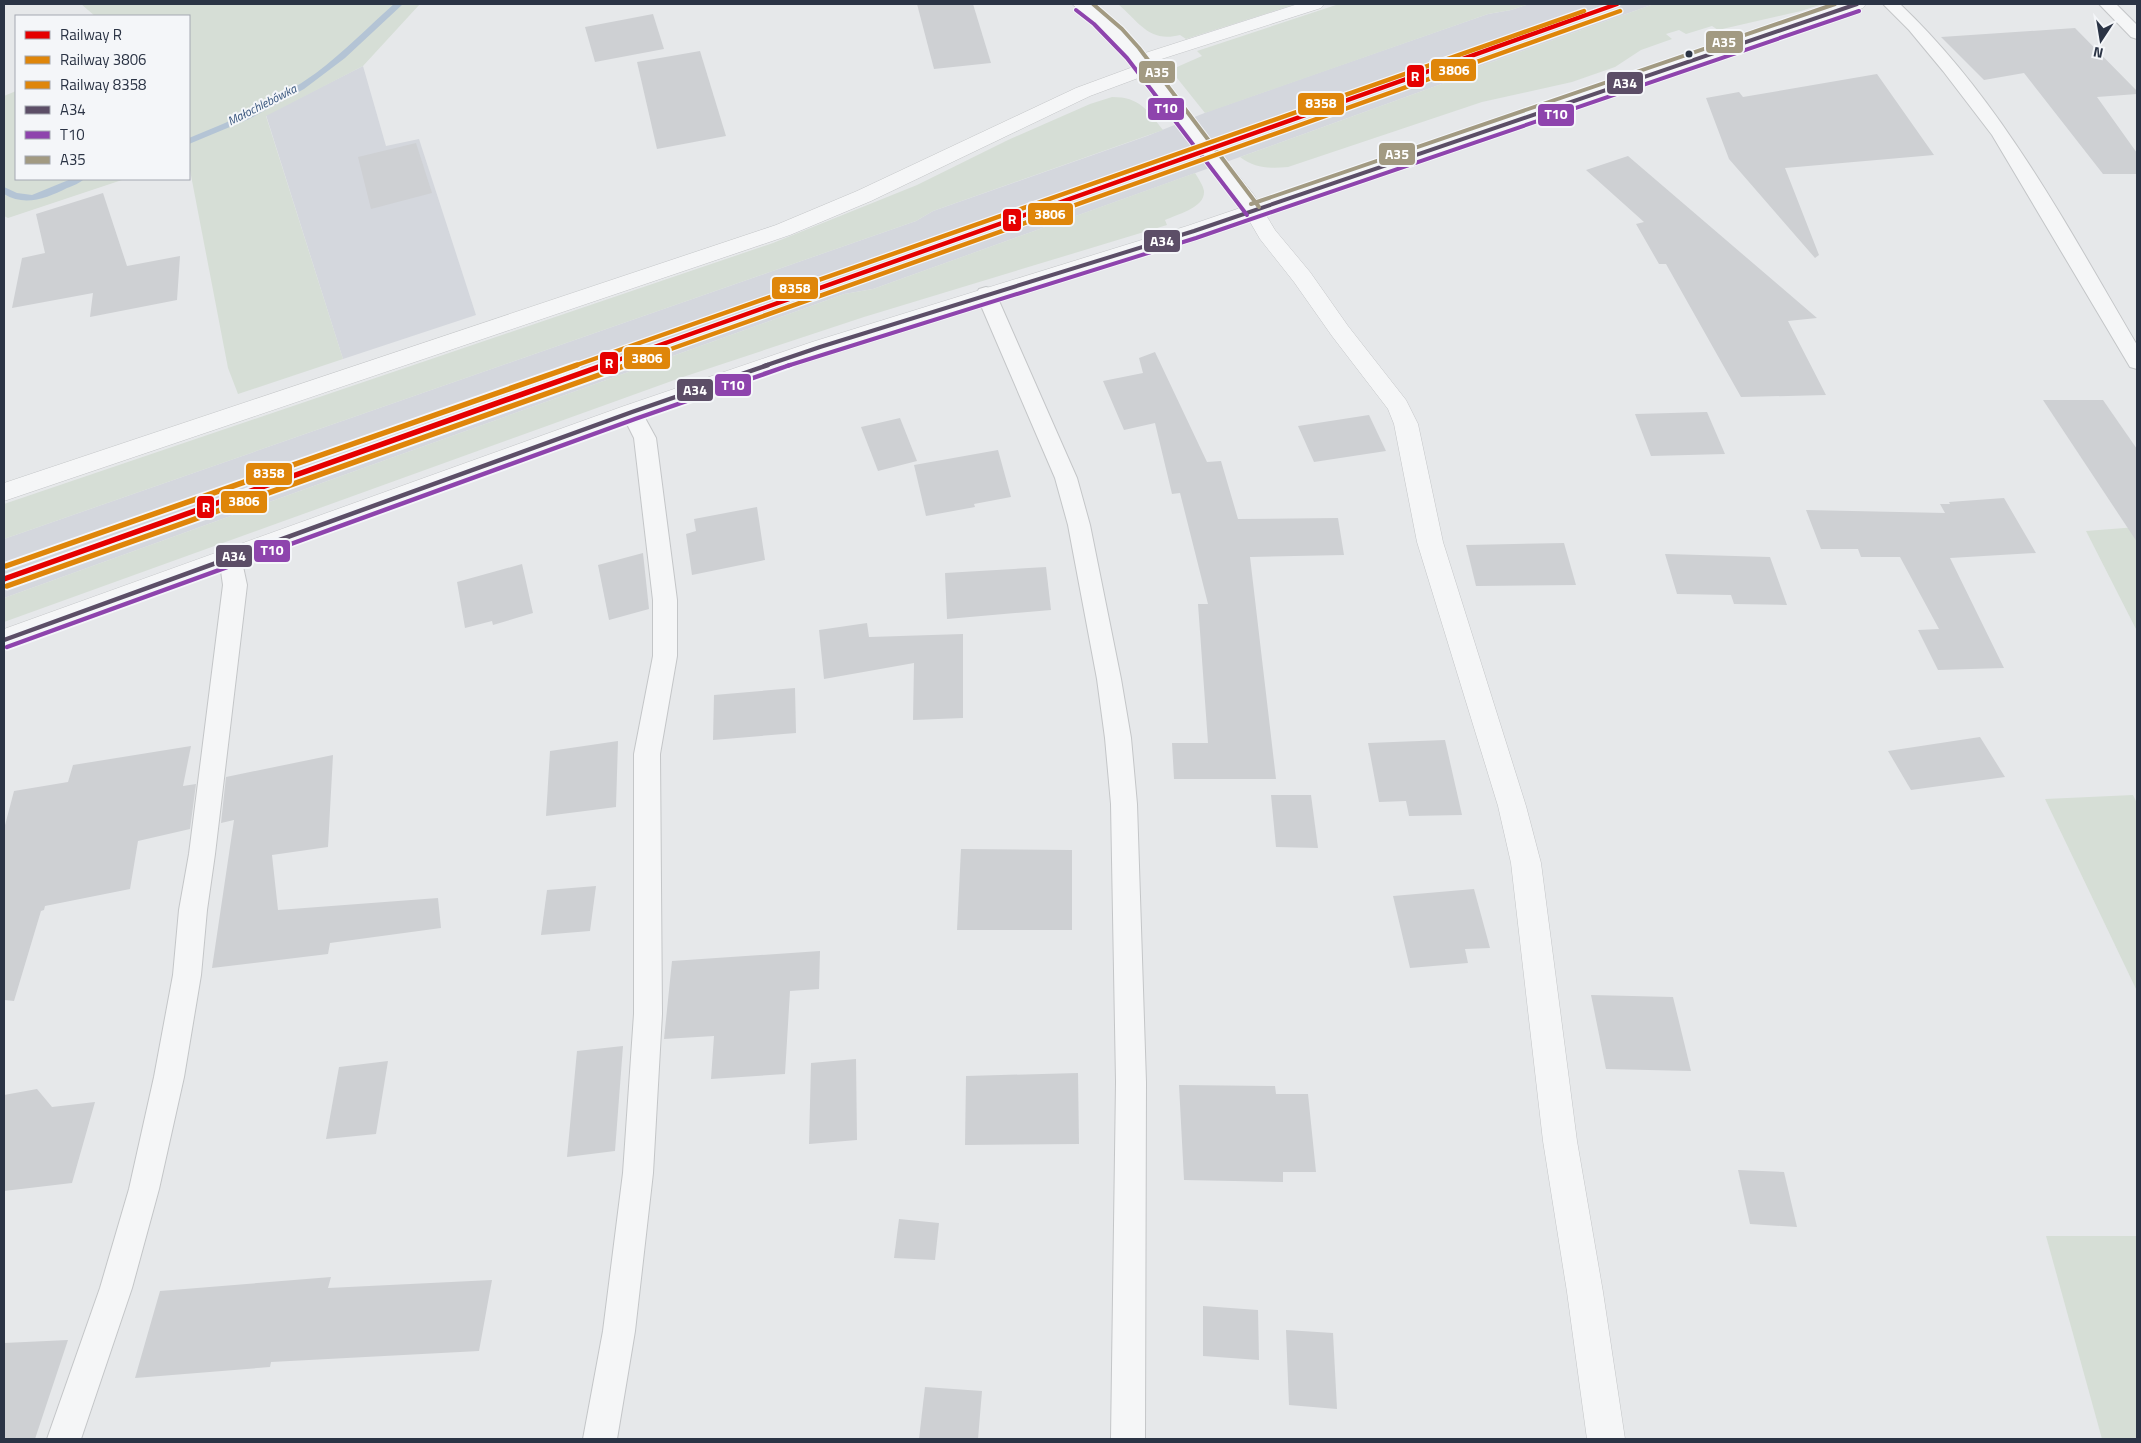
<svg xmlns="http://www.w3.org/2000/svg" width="2141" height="1443" viewBox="0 0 2141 1443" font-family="'Titillium Web',sans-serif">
<rect width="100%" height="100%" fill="#e6e8ea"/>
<!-- built -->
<g fill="#d4d7dd">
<path d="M 1529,4 L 1654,4 L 1464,72 L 1447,82 L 1240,157 L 873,289 L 844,294 L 4,598 L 4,539 L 916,221 L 933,211 L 1147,136 L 1212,110 L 1488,14 L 1511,10 Z"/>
<path d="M 363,66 L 386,146 L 419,139 L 476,315 L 343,359 L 266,115 Z"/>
</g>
<!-- green -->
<g fill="#d6ded6">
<path d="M 81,4 L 420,4 L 363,66 L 266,116 L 343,359 L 238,394 L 228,368 L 189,165 L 189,16 L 95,16 Z"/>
<path d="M 1118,4 L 1296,4 L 1186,39 L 1180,35 C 1149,43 1139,22 1118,4 Z"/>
<path d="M 1339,4 L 1529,4 L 1511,10 L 1488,14 L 1205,113 L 1177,78 L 1175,74 L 1177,67 L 1202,56 L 1197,51 Z"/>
<path d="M 1654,4 L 1822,4 L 1801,11 L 1718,30 L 1712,26 L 1686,34 L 1679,30 L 1666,34 L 1672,39 L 1641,50 L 1615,67 L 1572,82 L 1482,102 L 1288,167 C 1269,169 1255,168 1240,157 L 1447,82 L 1464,72 Z"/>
<path d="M 16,91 L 16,179 L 125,179 L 8,218 L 4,216 L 4,96 Z"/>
<path d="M 1112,97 C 1140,97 1147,110 1163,130 L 933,211 L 916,221 L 4,539 L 4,504 L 773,243 L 917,185 L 1008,140 L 1090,104 Z"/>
<path d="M 1195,173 C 1198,178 1203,185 1204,191 C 1205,208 1177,214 1165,220 L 1167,225 L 864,317 L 680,378 L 4,622 L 4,598 L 844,294 L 873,289 Z"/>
<path d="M 2137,527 L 2137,631 L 2086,531 Z"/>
<path d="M 2133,795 L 2137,803 L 2137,991 L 2045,799 Z"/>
<path d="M 2046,1236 L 2137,1236 L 2137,1439 L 2102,1439 Z"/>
</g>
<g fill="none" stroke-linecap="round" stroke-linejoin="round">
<!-- stream -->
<g fill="#b4c4d5" fill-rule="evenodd">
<path d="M 394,4 L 403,4 L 345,58 L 304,89 L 249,119 L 189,144 L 189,138 C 233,120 277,101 316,73 C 344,52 368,27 394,4 Z"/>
<path d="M 71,179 L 84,179 C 80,183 73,186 67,188 C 47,198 25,207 4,194 L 4,187 L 17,193 L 32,195 Z"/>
</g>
</g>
<!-- building -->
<g fill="#ced0d3">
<path d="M 917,4 L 973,4 L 991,63 L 934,69 Z"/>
<path d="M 653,14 L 664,49 L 595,62 L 585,27 Z"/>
<path d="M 2075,28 L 2137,91 L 2137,94 L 2097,97 L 2137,153 L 2137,174 L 2103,174 L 2024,73 L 1984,80 L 1941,37 Z"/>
<path d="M 700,51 L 726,136 L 657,149 L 637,62 Z"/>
<path d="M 1877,74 L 1934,155 L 1785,168 L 1819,255 L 1815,258 L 1729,159 L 1706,98 L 1739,92 L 1743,97 Z"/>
<path d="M 416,143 L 432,193 L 371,209 L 358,157 Z"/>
<path d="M 1628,156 L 1817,318 L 1788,321 L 1826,395 L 1741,397 L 1666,264 L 1659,264 L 1636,224 L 1644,222 L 1586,170 Z"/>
<path d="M 103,193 L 127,266 L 180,256 L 177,300 L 90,317 L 93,293 L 12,308 L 22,258 L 45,253 L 36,214 Z"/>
<path d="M 1155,352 L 1207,462 L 1221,461 L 1238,519 L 1338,518 L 1344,555 L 1250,557 L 1276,779 L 1174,779 L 1172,743 L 1208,743 L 1198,604 L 1208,604 L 1180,493 L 1172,494 L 1155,423 L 1124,430 L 1103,381 L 1143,373 L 1139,358 Z"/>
<path d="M 2043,400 L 2103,400 L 2137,449 L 2137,542 Z"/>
<path d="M 1707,412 L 1725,454 L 1651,456 L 1635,414 Z"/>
<path d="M 1369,415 L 1386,451 L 1314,462 L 1298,426 Z"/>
<path d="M 900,418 L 917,461 L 878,471 L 861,427 Z"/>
<path d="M 998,450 L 1011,497 L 974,504 L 975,507 L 926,516 L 914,465 Z"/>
<path d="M 2004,498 L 2036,553 L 1950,558 L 2004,668 L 1938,670 L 1918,630 L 1939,629 L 1900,557 L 1861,557 L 1858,549 L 1821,549 L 1806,510 L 1945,513 L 1940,504 L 1950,504 L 1949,502 Z"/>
<path d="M 757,507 L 765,560 L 692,575 L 686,534 L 696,531 L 694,519 Z"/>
<path d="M 1564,543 L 1576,585 L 1476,586 L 1466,545 Z"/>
<path d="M 643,553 L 649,609 L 609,620 L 598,565 Z"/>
<path d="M 1665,554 L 1770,557 L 1787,605 L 1734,604 L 1731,595 L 1677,594 Z"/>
<path d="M 522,564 L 533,613 L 493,625 L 492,621 L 465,628 L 457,582 Z"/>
<path d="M 1046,567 L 1051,610 L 947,619 L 945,573 Z"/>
<path d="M 867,623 L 869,637 L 963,634 L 963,718 L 913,720 L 914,663 L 824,679 L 819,630 Z"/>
<path d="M 795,688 L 796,733 L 713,740 L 714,695 Z"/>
<path d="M 1980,737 L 2005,777 L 1911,790 L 1888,751 Z"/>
<path d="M 1445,740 L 1462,815 L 1409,816 L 1406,801 L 1379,802 L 1368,743 Z"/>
<path d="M 618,741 L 616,807 L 546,816 L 550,751 Z"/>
<path d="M 191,746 L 183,786 L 196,784 L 190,829 L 138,841 L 130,889 L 45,906 L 44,910 L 41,911 L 14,1001 L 4,1000 L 4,829 L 14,791 L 68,782 L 73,765 Z"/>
<path d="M 333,755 L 328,847 L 272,855 L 278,910 L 438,898 L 441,928 L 330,943 L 328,954 L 212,968 L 234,820 L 221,823 L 226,777 Z"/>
<path d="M 1271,795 L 1311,795 L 1318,848 L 1276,847 Z"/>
<path d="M 961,849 L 1072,850 L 1072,930 L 957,930 Z"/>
<path d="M 596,886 L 590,931 L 541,935 L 547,890 Z"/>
<path d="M 1474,889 L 1490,948 L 1465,949 L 1468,963 L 1410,968 L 1393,896 Z"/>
<path d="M 820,951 L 819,989 L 790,991 L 785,1074 L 711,1079 L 714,1036 L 664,1039 L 672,961 Z"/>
<path d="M 1591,995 L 1673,997 L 1691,1071 L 1606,1069 Z"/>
<path d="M 623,1046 L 615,1151 L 567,1157 L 577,1051 Z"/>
<path d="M 856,1059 L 857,1140 L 809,1144 L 811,1063 Z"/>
<path d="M 388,1061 L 376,1134 L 326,1139 L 339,1067 Z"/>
<path d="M 1078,1073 L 1079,1144 L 965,1145 L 966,1076 Z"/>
<path d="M 1179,1085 L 1275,1086 L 1276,1094 L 1308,1094 L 1316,1172 L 1283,1172 L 1283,1182 L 1184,1180 Z"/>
<path d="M 37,1089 L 52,1107 L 95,1102 L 72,1183 L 4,1191 L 4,1095 Z"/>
<path d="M 1738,1170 L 1784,1172 L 1797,1227 L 1750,1224 Z"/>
<path d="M 899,1219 L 939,1223 L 935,1260 L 894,1258 Z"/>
<path d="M 331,1277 L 328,1288 L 492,1280 L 479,1351 L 271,1362 L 270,1367 L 135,1378 L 160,1291 Z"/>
<path d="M 1203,1306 L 1258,1310 L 1259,1360 L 1203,1356 Z"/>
<path d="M 1286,1330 L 1333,1333 L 1337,1409 L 1289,1405 Z"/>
<path d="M 68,1340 L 35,1439 L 4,1439 L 4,1343 Z"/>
<path d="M 925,1387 L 982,1391 L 978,1439 L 919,1439 Z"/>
</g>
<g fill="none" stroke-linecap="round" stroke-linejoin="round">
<!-- service casing -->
<g stroke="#c4c6c8" stroke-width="2">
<g id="service">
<path d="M 1883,4 L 1900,4 C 2001,100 2067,226 2137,345 L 2137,369 L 2130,367 L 1992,135 L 1943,71 L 1909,30 Z"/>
<path d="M 2099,4 L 2116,4 L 2137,25 L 2137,39 L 2131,37 Z"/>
<path d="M 986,287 L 993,289 L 996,294 L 1077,478 L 1090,525 L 1121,679 L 1131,738 L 1137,804 L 1146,1082 L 1145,1439 L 1111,1439 L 1116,1082 L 1111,804 L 1105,738 L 1097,679 L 1068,525 L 1055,478 L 976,294 L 979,289 Z"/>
<path d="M 632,404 L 639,407 L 656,438 L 677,600 L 677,656 L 660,754 L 662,1014 L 653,1173 L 635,1331 L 617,1439 L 583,1439 L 603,1331 L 623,1173 L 634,1014 L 634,754 L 653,656 L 653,600 L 634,438 L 621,412 L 625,407 Z"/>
<path d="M 230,548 L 238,551 L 241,557 L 247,585 L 215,854 L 207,910 L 201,975 L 184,1077 L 159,1189 L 132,1288 L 81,1439 L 47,1439 L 100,1288 L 129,1189 L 154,1077 L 173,975 L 179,910 L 189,854 L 223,585 L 219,557 L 222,551 Z"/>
</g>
</g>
<!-- minor casing -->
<g stroke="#c4c6c8" stroke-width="1">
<path id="minor" d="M 1072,4 L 1091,4 L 1117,25 L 1142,54 L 1298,4 L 1324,4 L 1321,8 L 1149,63 L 1254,195 L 1275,230 L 1310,272 L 1348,326 L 1406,400 L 1418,424 L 1443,542 L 1526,806 L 1541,863 L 1577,1141 L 1603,1292 L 1625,1439 L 1587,1439 L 1567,1292 L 1543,1141 L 1511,863 L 1498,806 L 1417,542 L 1394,424 L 1388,409 L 1332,336 L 1294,282 L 1260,239 L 1239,203 L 1141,77 L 1090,96 L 871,201 L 790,235 L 4,501 L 4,483 L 776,225 L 857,191 L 1076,88 L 1133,67 L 1105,33 Z"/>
</g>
<!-- tertiary casing -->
<g stroke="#c4c6c8" stroke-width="1">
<path id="tertiary" d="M 1841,4 L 1866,4 L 1863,8 L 1201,236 L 828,352 L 640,418 L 4,651 L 4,629 L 624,406 L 812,342 L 1187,226 Z"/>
</g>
<!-- service -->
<use href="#service" fill="#f5f6f7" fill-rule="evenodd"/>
<!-- minor -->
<use href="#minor" fill="#f5f6f7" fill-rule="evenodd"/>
<!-- tertiary -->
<use href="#tertiary" fill="#f5f6f7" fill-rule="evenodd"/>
<!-- bus-1-far1 casing -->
<g stroke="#f4f6f9" stroke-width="6">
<path id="bus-1-far1" d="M 764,366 L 820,347 L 1194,231 L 1857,4"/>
</g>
<!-- bus-1 casing -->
<g stroke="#f4f6f9" stroke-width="8">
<path id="bus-1" d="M 4,640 L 632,412 L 768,365"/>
</g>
<!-- bus-2-far1 casing -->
<g stroke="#f4f6f9" stroke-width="6">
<g id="bus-2-far1">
<path d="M 1076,10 L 1094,24 L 1127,58 L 1247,215"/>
<path d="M 787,366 L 1196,238 L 1859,11"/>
</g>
</g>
<!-- bus-2 casing -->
<g stroke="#f4f6f9" stroke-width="8">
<path id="bus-2" d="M 7,647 L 635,419 L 790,365"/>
</g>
<!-- bus-3 casing -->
<g stroke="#f4f6f9" stroke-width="6">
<g id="bus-3">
<path d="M 1093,4 L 1122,29 L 1139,48 L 1259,207"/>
<path d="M 1251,204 L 1835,4"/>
</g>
</g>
<!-- bus-1-far1 -->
<use href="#bus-1-far1" stroke="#5c4e67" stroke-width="4"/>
<!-- bus-1 -->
<use href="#bus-1" stroke="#5c4e67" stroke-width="4.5"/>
<!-- bus-2-far1 -->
<use href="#bus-2-far1" stroke="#8e44ad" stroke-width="4"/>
<!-- bus-2 -->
<use href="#bus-2" stroke="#8e44ad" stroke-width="4.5"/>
<!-- bus-3 -->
<use href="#bus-3" stroke="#a29a82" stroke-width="4"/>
<!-- rail-1-far1 casing -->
<g stroke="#f4f6f9" stroke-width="7">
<path id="rail-1-far1" d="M 601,366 L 1617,4"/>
</g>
<!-- rail-1 casing -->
<g stroke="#f4f6f9" stroke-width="9">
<path id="rail-1" d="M 4,579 L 604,365"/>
</g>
<!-- rail-2-far1 casing -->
<g stroke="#f4f6f9" stroke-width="7">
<path id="rail-2-far1" d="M 623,366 L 1620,11"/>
</g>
<!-- rail-2 casing -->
<g stroke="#f4f6f9" stroke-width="9">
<path id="rail-2" d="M 7,586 L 627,365"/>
</g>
<!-- rail-3-far1 casing -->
<g stroke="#f4f6f9" stroke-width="7">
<path id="rail-3-far1" d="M 574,366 L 1584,11"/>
</g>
<!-- rail-3 casing -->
<g stroke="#f4f6f9" stroke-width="9">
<path id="rail-3" d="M 6,566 L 577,365"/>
</g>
<!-- rail-1-far1 -->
<use href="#rail-1-far1" stroke="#e50000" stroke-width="4.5"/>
<!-- rail-1 -->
<use href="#rail-1" stroke="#e50000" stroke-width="5.5"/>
<!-- rail-2-far1 -->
<use href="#rail-2-far1" stroke="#df860a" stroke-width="4.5"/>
<!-- rail-2 -->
<use href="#rail-2" stroke="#df860a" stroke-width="5.5"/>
<!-- rail-3-far1 -->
<use href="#rail-3-far1" stroke="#df860a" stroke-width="4.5"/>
<!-- rail-3 -->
<use href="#rail-3" stroke="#df860a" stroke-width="5.5"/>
</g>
<!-- markers -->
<circle fill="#2b3445" stroke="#f4f6f9" stroke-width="2" cx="1689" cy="54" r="4.5"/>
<g text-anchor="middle" stroke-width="4" stroke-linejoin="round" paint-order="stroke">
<!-- far-water labels -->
<g font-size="12" font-style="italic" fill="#34527a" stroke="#f4f6f9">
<text transform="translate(262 105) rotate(-27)" y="4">Małochlebówka</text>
</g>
</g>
<g stroke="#f4f6f9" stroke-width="2">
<rect x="1705" y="30" width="39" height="24" rx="5" fill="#a29a82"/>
<rect x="1430" y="58" width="47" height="24" rx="5" fill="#df860a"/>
<rect x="1138" y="60" width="38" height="24" rx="5" fill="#a29a82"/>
<rect x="1406" y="64" width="19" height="24" rx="5" fill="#e50000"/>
<rect x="1606" y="71" width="38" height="24" rx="5" fill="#5c4e67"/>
<rect x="1297" y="92" width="48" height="24" rx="5" fill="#df860a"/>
<rect x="1147" y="97" width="38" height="24" rx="5" fill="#8e44ad"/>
<rect x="1537" y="103" width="38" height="24" rx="5" fill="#8e44ad"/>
<rect x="1378" y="142" width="38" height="24" rx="5" fill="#a29a82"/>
<rect x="1027" y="202" width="47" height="24" rx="5" fill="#df860a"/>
<rect x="1002" y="208" width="20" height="24" rx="5" fill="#e50000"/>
<rect x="1143" y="229" width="38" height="24" rx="5" fill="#5c4e67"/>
<rect x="771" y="276" width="48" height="24" rx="5" fill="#df860a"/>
<rect x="623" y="346" width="48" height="24" rx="5" fill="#df860a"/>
<rect x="599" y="351" width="20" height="24" rx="5" fill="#e50000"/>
<rect x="714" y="373" width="38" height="24" rx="5" fill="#8e44ad"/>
<rect x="676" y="378" width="38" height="24" rx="5" fill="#5c4e67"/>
<rect x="245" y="462" width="48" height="24" rx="5" fill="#df860a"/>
<rect x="220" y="490" width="48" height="24" rx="5" fill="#df860a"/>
<rect x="196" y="495" width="19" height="24" rx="5" fill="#e50000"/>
<rect x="253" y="539" width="38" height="24" rx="5" fill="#8e44ad"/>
<rect x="215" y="544" width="38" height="24" rx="5" fill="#5c4e67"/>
</g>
<g font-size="14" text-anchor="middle" font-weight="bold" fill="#fff">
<text x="1724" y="47">A35</text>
<text x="1454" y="75">3806</text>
<text x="1157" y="77">A35</text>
<text x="1415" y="81">R</text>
<text x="1625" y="88">A34</text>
<text x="1321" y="108">8358</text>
<text x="1166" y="113">T10</text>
<text x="1556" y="119">T10</text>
<text x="1397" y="159">A35</text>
<text x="1050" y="219">3806</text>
<text x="1012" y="224">R</text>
<text x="1162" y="246">A34</text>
<text x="795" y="293">8358</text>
<text x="647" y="363">3806</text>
<text x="609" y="368">R</text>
<text x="733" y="390">T10</text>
<text x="695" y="395">A34</text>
<text x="269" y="478">8358</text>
<text x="244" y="506">3806</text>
<text x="206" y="512">R</text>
<text x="272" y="555">T10</text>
<text x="234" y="561">A34</text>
</g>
<!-- border -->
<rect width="2141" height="1443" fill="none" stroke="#2b3445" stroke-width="10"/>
<!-- legend -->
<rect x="15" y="15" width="175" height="165" fill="#f4f6f9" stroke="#a4a8b1"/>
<rect x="25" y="31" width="25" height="8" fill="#e50000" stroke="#a4a8b1"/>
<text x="60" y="40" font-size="15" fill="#2b3445">Railway R</text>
<rect x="25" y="56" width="25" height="8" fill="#df860a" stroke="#a4a8b1"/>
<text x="60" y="65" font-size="15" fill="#2b3445">Railway 3806</text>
<rect x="25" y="81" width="25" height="8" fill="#df860a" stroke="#a4a8b1"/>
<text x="60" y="90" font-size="15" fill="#2b3445">Railway 8358</text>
<rect x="25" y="106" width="25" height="8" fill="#5c4e67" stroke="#a4a8b1"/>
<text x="60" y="115" font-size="15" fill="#2b3445">A34</text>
<rect x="25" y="131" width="25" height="8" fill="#8e44ad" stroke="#a4a8b1"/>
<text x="60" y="140" font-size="15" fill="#2b3445">T10</text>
<rect x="25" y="156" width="25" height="8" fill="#a29a82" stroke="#a4a8b1"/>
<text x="60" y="165" font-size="15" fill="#2b3445">A35</text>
<!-- north arrow -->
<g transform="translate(2101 40) rotate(192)" stroke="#f4f6f9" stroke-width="4" paint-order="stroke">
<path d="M0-4L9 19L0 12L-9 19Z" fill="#2b3445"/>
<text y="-8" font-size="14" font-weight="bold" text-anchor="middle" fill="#2b3445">N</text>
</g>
</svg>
